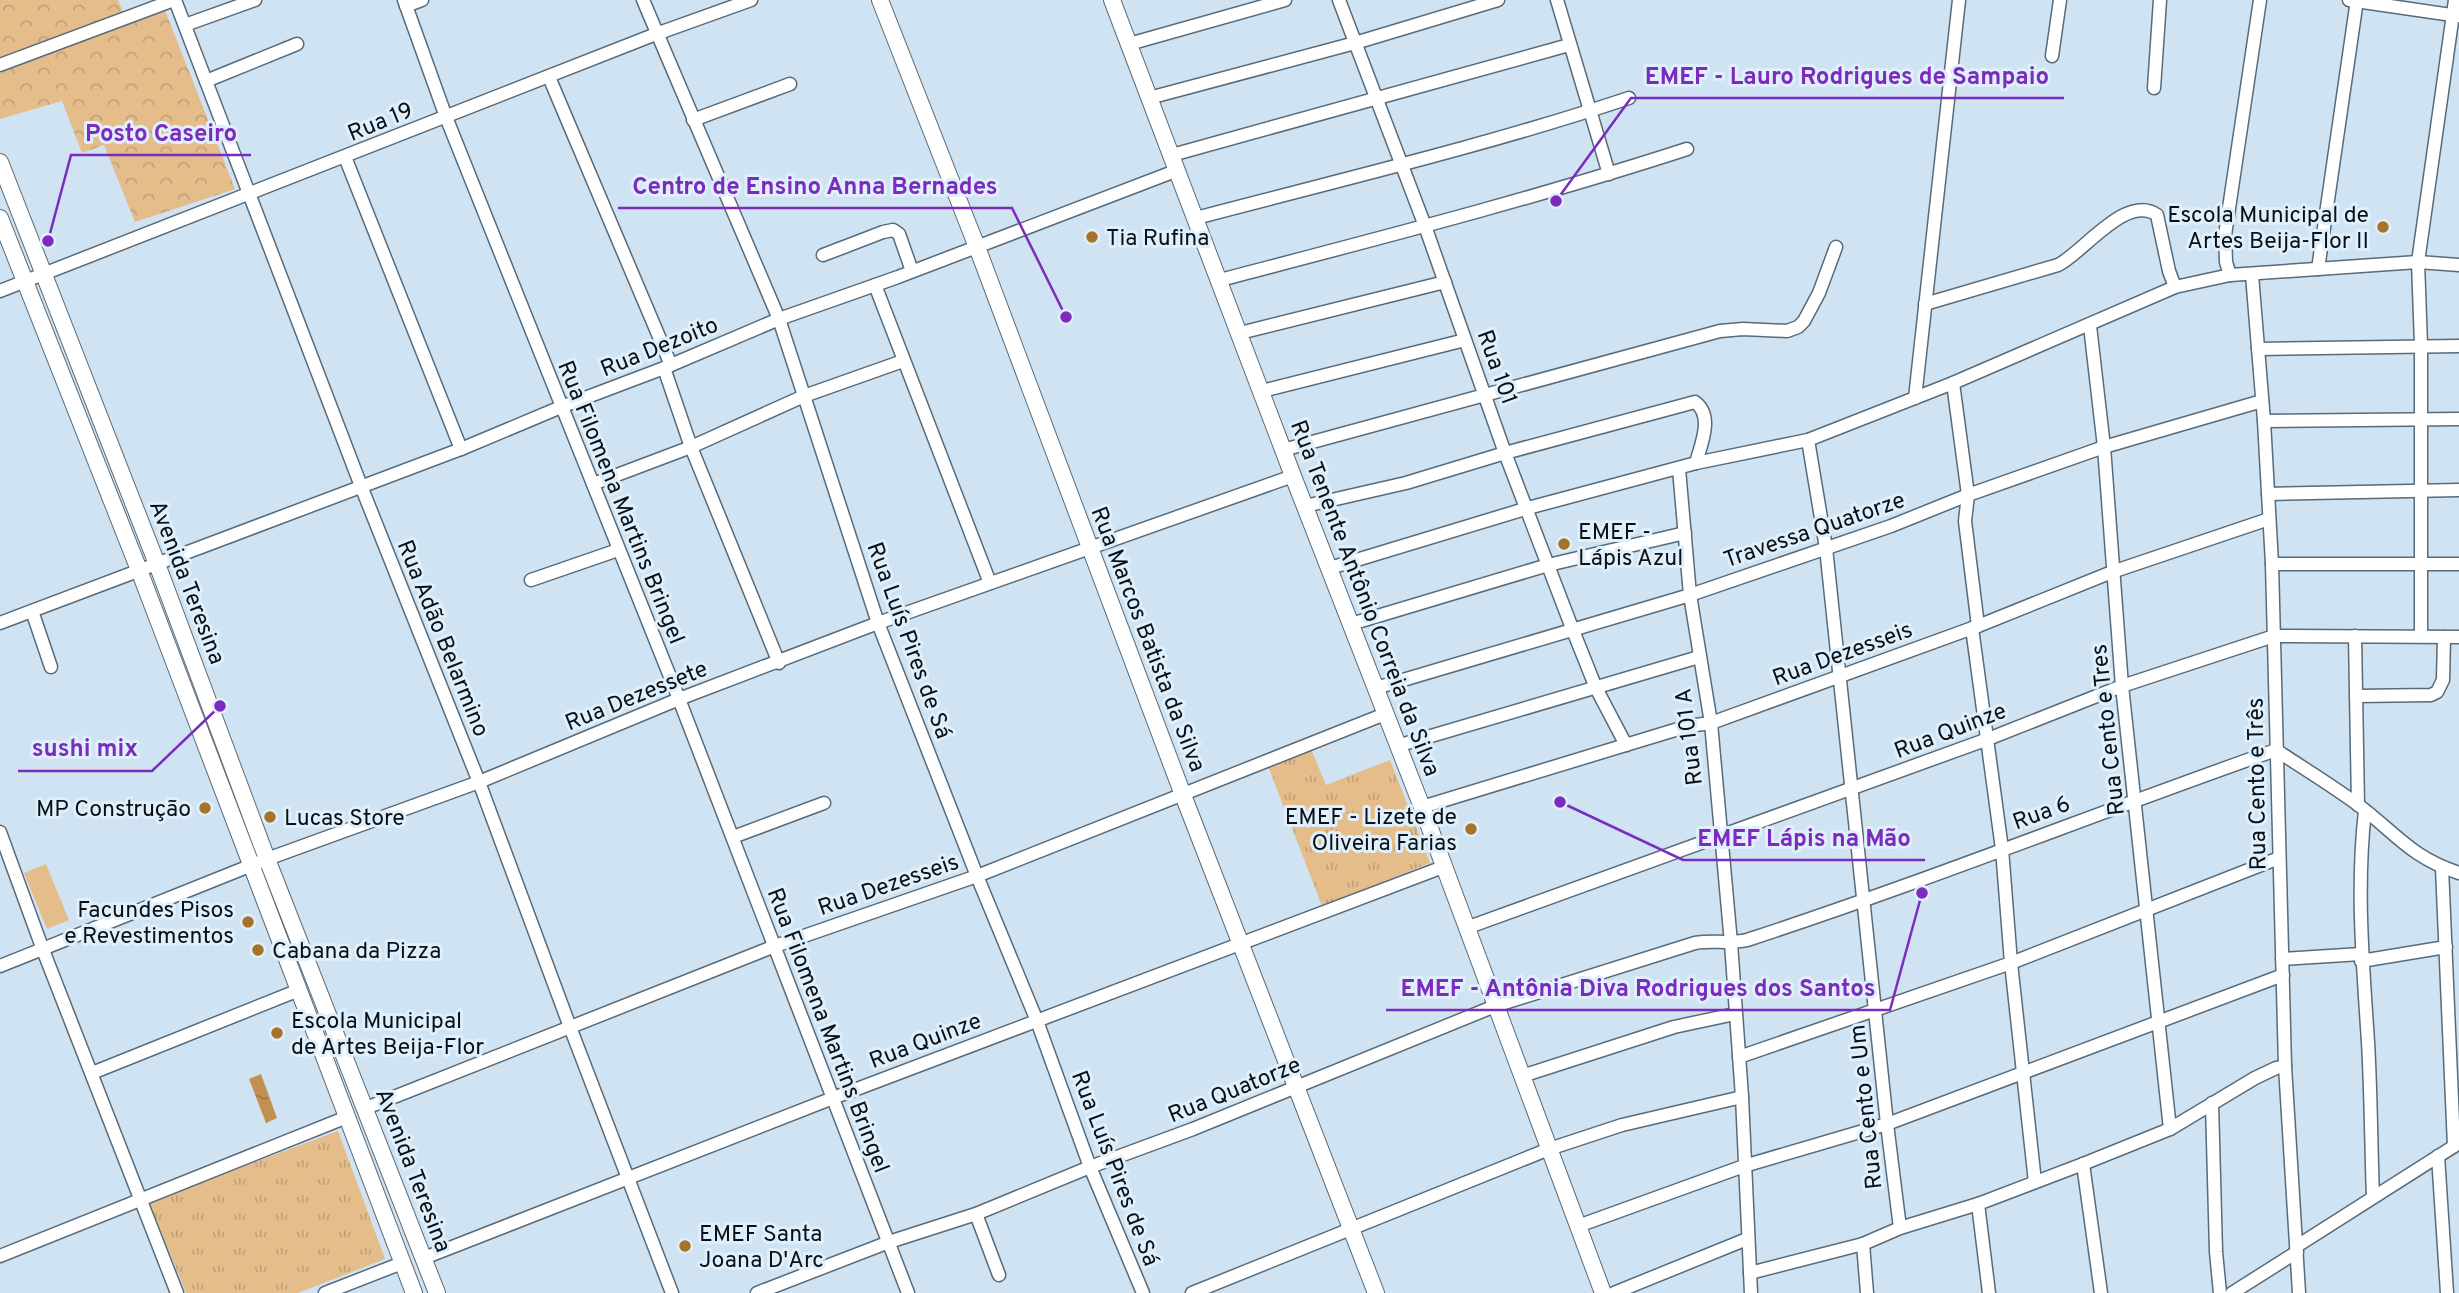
<svg xmlns="http://www.w3.org/2000/svg" width="2459" height="1293" viewBox="0 0 2459 1293" font-family="Overpass,sans-serif">
<defs>
<pattern id="grass-tufts" width="24" height="20" patternUnits="userSpaceOnUse" patternTransform="scale(1.75)"><rect width="24" height="20" fill="#e5bd8b"/><path d="M3 7l-1-3M5 7V3M7 7l1-3M15 17l-1-3M17 17v-4M19 17l1-3" fill="none" stroke="#c3a177"/></pattern>
<pattern id="forest-crowns" width="20" height="18" patternUnits="userSpaceOnUse" patternTransform="scale(1.75)"><rect width="20" height="18" fill="#e5bd8b"/><path d="M2 6a3 3 0 1 1 6 0M12 15a3 3 0 1 1 6 0" fill="none" stroke="#c3a177"/></pattern>
<pattern id="water-ripples" width="26" height="14" patternUnits="userSpaceOnUse" patternTransform="scale(1.75)"><rect width="26" height="14" fill="#c3914f"/><path d="M2 4q2-2 4 0t4 0M15 11q2-2 4 0t4 0" fill="none" stroke="#9d7541"/></pattern>
</defs>
<rect width="100%" height="100%" fill="#cfe3f2"/>
<!-- grass -->
<g fill="url(#grass-tufts)">
<path d="M 1311,749 L 1326,785 L 1390,760 L 1430,863 L 1322,906 L 1268,766 Z"/>
<path d="M 338,1131 L 385,1259 L 298,1293 L 186,1293 L 149,1202 Z"/>
</g>
<!-- forest -->
<path fill="url(#forest-crowns)" d="M 0,0 L 118,0 L 123,12 L 161,0 L 235,189 L 135,222 L 104,145 L 82,153 L 62,101 L 0,119 Z"/>
<!-- garden -->
<g fill="#e5bd8b">
<path d="M 1393,802 L 1406,841 L 1356,858 L 1343,819 Z"/>
<path d="M 46,864 L 69,920 L 47,929 L 24,873 Z"/>
</g>
<!-- water -->
<path fill="url(#water-ripples)" d="M 261,1074 L 277,1118 L 266,1123 L 249,1079 Z"/>
<g fill="none" stroke-linecap="round" stroke-linejoin="round">
<!-- minor casing -->
<g stroke="#596a78" stroke-width="15">
<g id="minor">
<path d="M 175,0 L 361,486 L 479,782 L 570,1027 L 672,1293"/>
<path d="M 404,0 L 446,117 L 679,699 L 908,1293"/>
<path d="M 643,0 L 779,319 L 878,623 L 977,876 L 1037,1021 L 1090,1167 L 1143,1293"/>
<path d="M 1339,0 L 1425,226 L 1505,453 L 1572,628 L 1596,688 L 1626,745"/>
<path d="M 1557,0 L 1609,174"/>
<path d="M 2349,0 L 2459,16"/>
<path d="M 406,6 L 422,0"/>
<path d="M 185,25 L 255,0"/>
<path d="M 1129,44 L 1285,0"/>
<path d="M 2052,56 L 2060,0"/>
<path d="M 0,65 L 174,0"/>
<path d="M 549,77 L 671,365"/>
<path d="M 206,81 L 297,44"/>
<path d="M 2154,88 L 2160,0"/>
<path d="M 1149,98 L 1355,43 L 1498,0"/>
<path d="M 693,120 L 790,84"/>
<path d="M 1172,155 L 1569,45"/>
<path d="M 345,157 L 461,449"/>
<path d="M 1196,218 C 1340,180 1488,145 1629,98"/>
<path d="M 823,255 L 883,232 L 893,230 L 899,234 L 912,271"/>
<path d="M 2318,269 L 2357,0"/>
<path d="M 2230,275 L 2226,262 L 2225,235 L 2260,0"/>
<path d="M 2252,275 L 2264,421 L 2272,564 L 2285,1066 L 2299,1293"/>
<path d="M 1220,280 C 1376,239 1533,199 1687,149"/>
<path d="M 875,285 L 990,583"/>
<path d="M 0,291 L 656,34 L 751,0"/>
<path d="M 1925,304 L 2058,265 C 2083,253 2126,193 2157,215 L 2169,271 L 2175,287"/>
<path d="M 2090,326 L 2104,447 L 2122,686 L 2170,1129"/>
<path d="M 1240,333 L 1445,282"/>
<path d="M 2258,349 L 2459,346"/>
<path d="M 664,368 L 691,447 L 779,663"/>
<path d="M 1953,383 L 1968,495 L 1965,521 L 1978,626"/>
<path d="M 1262,391 L 1465,340"/>
<path d="M 1915,398 L 1959,0"/>
<path d="M 2264,421 L 2459,419"/>
<path d="M 1808,440 L 1826,548 L 1887,1124 L 1900,1228"/>
<path d="M 1283,450 L 1720,331 L 1743,329 L 1787,331 L 1798,327 L 1804,321 L 1819,293 L 1836,247"/>
<path d="M 1679,469 L 1690,595 L 1711,723 L 1731,943 L 1742,1097 L 1751,1293"/>
<path d="M 593,484 L 691,447 L 804,396 L 903,361"/>
<path d="M 2268,494 L 2459,490"/>
<path d="M 1305,506 L 1406,483 L 1505,453 L 1695,402 C 1714,416 1701,444 1696,463"/>
<path d="M 2272,564 L 2459,564"/>
<path d="M 1330,568 L 1528,508 L 1696,463 L 1808,440 L 1953,383 L 2175,287 L 2230,275 L 2418,262 L 2459,265"/>
<path d="M 531,580 L 618,550"/>
<path d="M 32,611 L 51,667"/>
<path d="M 0,623 L 461,449 L 561,407 L 664,368 L 779,319 L 898,277 L 1178,170"/>
<path d="M 1351,624 L 1548,565 L 1685,533"/>
<path d="M 1972,628 L 2002,849 L 2011,963 L 2035,1182"/>
<path d="M 2355,636 L 2358,805"/>
<path d="M 2421,636 L 2421,345 L 2418,262 L 2455,0"/>
<path d="M 1376,688 L 1690,595 L 1891,526 L 1968,495 L 2104,447 L 2262,401"/>
<path d="M 2356,696 L 2431,695 L 2437,692 L 2443,680 L 2444,637"/>
<path d="M 1397,746 L 1699,657"/>
<path d="M 1422,807 L 1688,726 L 1711,723 L 1978,626 L 2112,572 L 2269,519"/>
<path d="M 2365,811 C 2356,888 2363,965 2368,1042 C 2371,1093 2371,1145 2373,1197"/>
<path d="M 0,832 L 43,950 L 177,1293"/>
<path d="M 733,837 L 824,803"/>
<path d="M 2442,868 L 2454,1146"/>
<path d="M 1466,928 L 1988,739 L 2122,686 L 2274,636 L 2459,637"/>
<path d="M 2282,959 L 2361,954"/>
<path d="M 2361,961 L 2446,947"/>
<path d="M 0,966 L 267,859 L 479,782 L 679,699 L 878,623 L 1293,476"/>
<path d="M 1739,1057 L 2011,963 L 2279,858"/>
<path d="M 92,1073 L 299,990"/>
<path d="M 1522,1076 L 1674,1027 L 1735,1014"/>
<path d="M 2212,1103 L 2216,1252 L 2220,1293"/>
<path d="M 366,1108 L 775,946 L 977,876 L 1385,714"/>
<path d="M 2438,1156 L 2447,1293"/>
<path d="M 2083,1164 L 2101,1293"/>
<path d="M 1978,1204 L 1989,1293"/>
<path d="M 976,1214 L 999,1275"/>
<path d="M 1578,1226 L 1744,1166 L 1887,1124 L 2283,975"/>
<path d="M 1863,1244 L 1867,1293"/>
<path d="M 2297,1246 L 2459,1143"/>
<path d="M 0,1256 L 347,1117"/>
<path d="M 424,1258 L 833,1098 L 1443,867"/>
<path d="M 1750,1273 L 1863,1244 L 1900,1228 L 1978,1204 L 2083,1164 L 2170,1129 L 2255,1078 L 2276,1068 L 2285,1066"/>
<path d="M 325,1293 L 402,1263"/>
<path d="M 757,1293 L 889,1242 L 976,1214 L 1090,1167 L 1193,1129 L 1495,1006 L 1695,943 C 1713,940 1730,944 1747,940 C 1925,882 2099,812 2276,750 C 2303,768 2331,785 2357,804 C 2396,833 2410,857 2459,873"/>
<path d="M 1192,1293 L 1549,1149 L 1622,1125 L 1742,1097"/>
<path d="M 1614,1293 L 1747,1239"/>
<path d="M 2232,1293 L 2297,1252"/>
</g>
</g>
<!-- major casing -->
<g stroke="#596a78" stroke-width="18">
<g id="major">
<path d="M 880,0 L 977,247 L 1183,795 L 1376,1293"/>
<path d="M 1112,0 L 1293,476 L 1422,807 L 1603,1293"/>
<path d="M 0,162 L 157,564 L 267,859 L 437,1293"/>
<path d="M 0,218 L 139,570 L 414,1293"/>
</g>
</g>
<!-- minor -->
<use href="#minor" stroke="#fff" stroke-width="12"/>
<!-- major -->
<use href="#major" stroke="#fff" stroke-width="16"/>
</g>
<!-- markers -->
<g fill="#a7732b" stroke="#dfeffc" stroke-width="2.5">
<circle cx="2383" cy="227" r="7"/>
<circle cx="1092" cy="237" r="7"/>
<circle cx="1564" cy="544" r="7"/>
<circle cx="205" cy="808" r="7"/>
<circle cx="270" cy="817" r="7"/>
<circle cx="1471" cy="829" r="7"/>
<circle cx="248" cy="922" r="7"/>
<circle cx="258" cy="950" r="7"/>
<circle cx="277" cy="1033" r="7"/>
<circle cx="685" cy="1246" r="7"/>
</g>
<g text-anchor="middle" stroke-width="6" stroke-linejoin="round" paint-order="stroke">
<!-- street labels -->
<g font-size="23" fill="#0a1116" stroke="#dfeffc">
<text transform="translate(380 121) rotate(-22)" y="8">Rua 19</text>
<text transform="translate(659 346) rotate(-22)" y="8">Rua Dezoito</text>
<text transform="translate(1498 367) rotate(70)" y="8">Rua 101</text>
<text transform="translate(622 502) rotate(68)" y="8">Rua Filomena Martins Bringel</text>
<text transform="translate(1814 529) rotate(-19)" y="8">Travessa Quatorze</text>
<text transform="translate(188 582) rotate(69)" y="8">Avenida Teresina</text>
<text transform="translate(1366 598) rotate(69)" y="8">Rua Tenente Antônio Correia da Silva</text>
<text transform="translate(444 638) rotate(68)" y="8">Rua Adão Belarmino</text>
<text transform="translate(1149 639) rotate(69)" y="8">Rua Marcos Batista da Silva</text>
<text transform="translate(910 640) rotate(70)" y="8">Rua Luís Pires de Sá</text>
<text transform="translate(1842 653) rotate(-20)" y="8">Rua Dezesseis</text>
<text transform="translate(636 695) rotate(-22)" y="8">Rua Dezessete</text>
<text transform="translate(1950 730) rotate(-21)" y="8">Rua Quinze</text>
<text transform="translate(2107 730) rotate(-96)" y="8">Rua Cento e Tres</text>
<text transform="translate(1688 737) rotate(-97)" y="8">Rua 101 A</text>
<text transform="translate(2256 784) rotate(-91)" y="8">Rua Cento e Três</text>
<text transform="translate(2041 812) rotate(-20)" y="8">Rua 6</text>
<text transform="translate(888 884) rotate(-19)" y="8">Rua Dezesseis</text>
<text transform="translate(829 1030) rotate(69)" y="8">Rua Filomena Martins Bringel</text>
<text transform="translate(925 1040) rotate(-21)" y="8">Rua Quinze</text>
<text transform="translate(1234 1089) rotate(-22)" y="8">Rua Quatorze</text>
<text transform="translate(1865 1107) rotate(-96)" y="8">Rua Cento e Um</text>
<text transform="translate(1116 1168) rotate(69)" y="8">Rua Luís Pires de Sá</text>
<text transform="translate(414 1170) rotate(69)" y="8">Avenida Teresina</text>
</g>
<!-- poi labels -->
<g font-size="23" fill="#0a1116" stroke="#dfeffc" text-anchor="start">
<text x="2369" y="222" text-anchor="end">Escola Municipal de<tspan x="2369" dy="26">Artes Beija-Flor II</tspan></text>
<text x="1106" y="245">Tia Rufina</text>
<text x="1578" y="539">EMEF -<tspan x="1578" dy="26">Lápis Azul</tspan></text>
<text x="191" y="816" text-anchor="end">MP Construção</text>
<text x="1457" y="824" text-anchor="end">EMEF - Lizete de<tspan x="1457" dy="26">Oliveira Farias</tspan></text>
<text x="284" y="825">Lucas Store</text>
<text x="234" y="917" text-anchor="end">Facundes Pisos<tspan x="234" dy="26">e Revestimentos</tspan></text>
<text x="272" y="958">Cabana da Pizza</text>
<text x="291" y="1028">Escola Municipal<tspan x="291" dy="26">de Artes Beija-Flor</tspan></text>
<text x="699" y="1241">EMEF Santa<tspan x="699" dy="26">Joana D'Arc</tspan></text>
</g>
</g>
<!-- callouts -->
<path fill="none" stroke="#7b2cbf" stroke-width="2.5" d="M1556 201L1631 98H2064M48 241L71 155H251M1066 317L1012 208H618M220 706L152 771H18M1560 802L1683 860H1925M1922 893L1890 1010H1386"/>
<g fill="#7b2cbf" stroke="#dfeffc" stroke-width="2.5">
<circle cx="1556" cy="201" r="7"/>
<circle cx="48" cy="241" r="7"/>
<circle cx="1066" cy="317" r="7"/>
<circle cx="220" cy="706" r="7"/>
<circle cx="1560" cy="802" r="7"/>
<circle cx="1922" cy="893" r="7"/>
</g>
<g font-size="24" text-anchor="middle" font-weight="bold" fill="#7b2cbf" stroke="#dfeffc" stroke-width="6" stroke-linejoin="round" paint-order="stroke">
<text x="1847" y="84">EMEF - Lauro Rodrigues de Sampaio</text>
<text x="161" y="141">Posto Caseiro</text>
<text x="815" y="194">Centro de Ensino Anna Bernades</text>
<text x="85" y="756">sushi mix</text>
<text x="1804" y="846">EMEF Lápis na Mão</text>
<text x="1638" y="996">EMEF - Antônia Diva Rodrigues dos Santos</text>
</g>
</svg>
